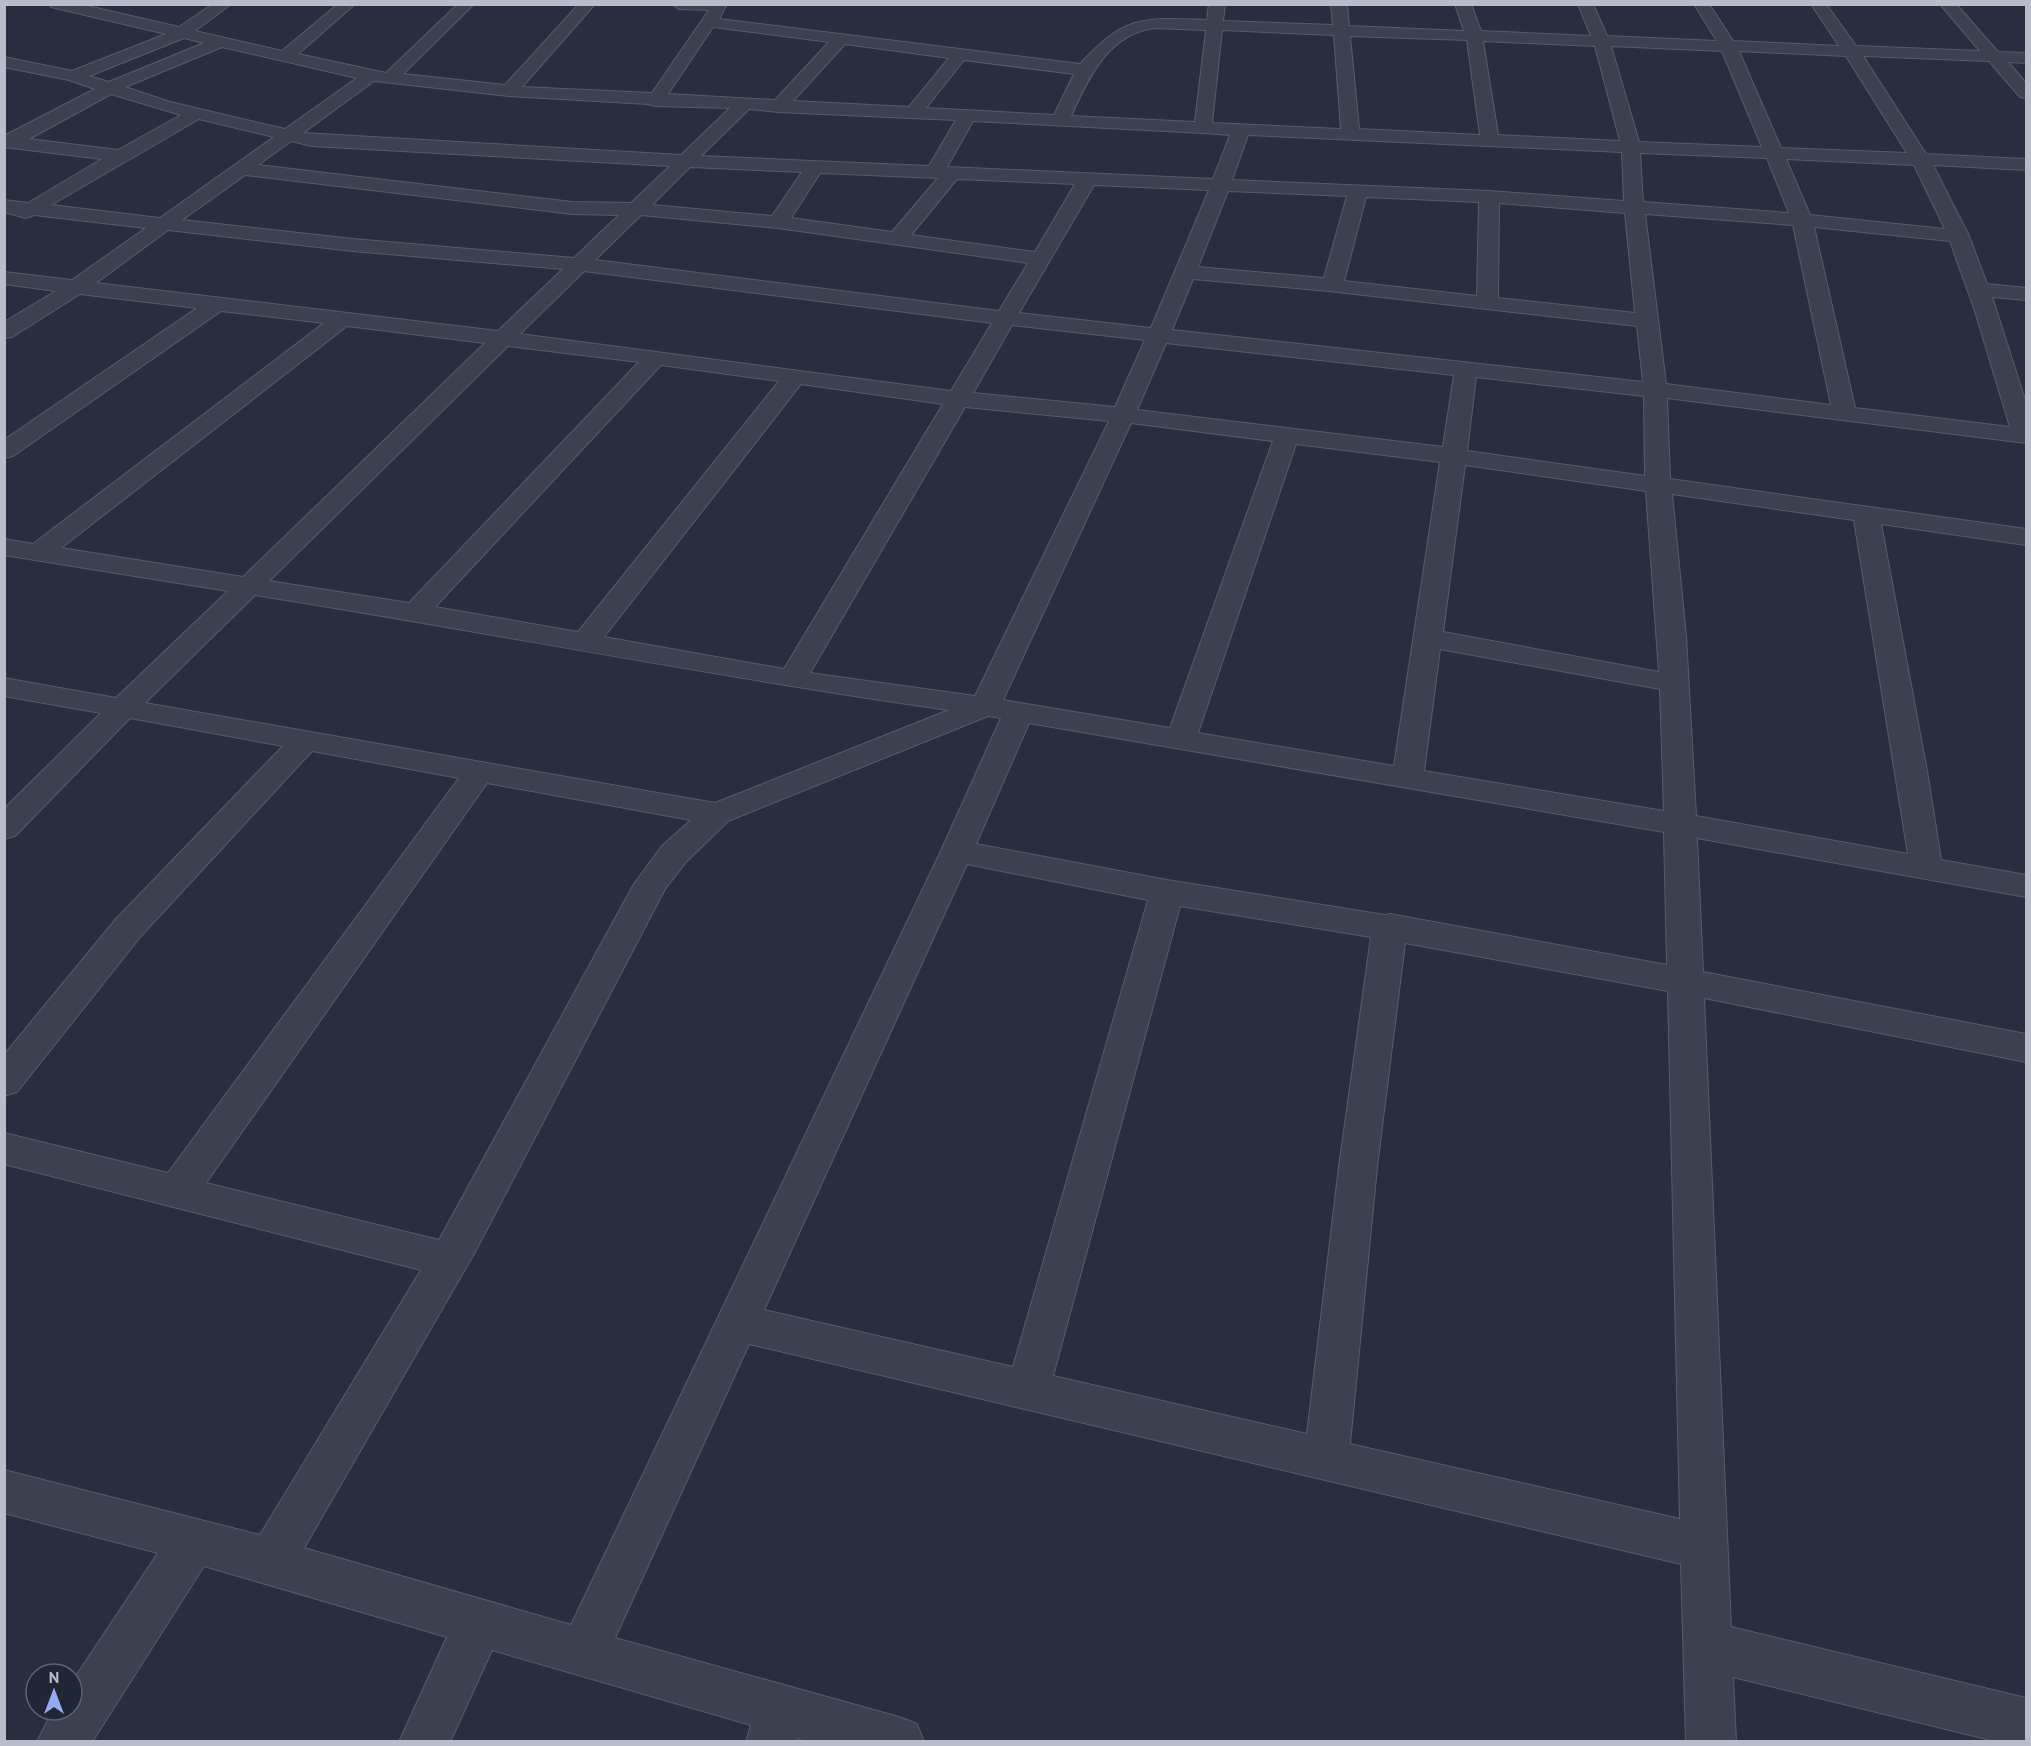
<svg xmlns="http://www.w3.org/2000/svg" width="2031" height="1746" viewBox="0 0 2031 1746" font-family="'PT Sans',sans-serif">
<rect width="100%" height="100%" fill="#282e40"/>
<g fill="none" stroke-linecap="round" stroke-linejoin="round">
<!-- minor casing -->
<g stroke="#575c6b" stroke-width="2">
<path id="minor" d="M 49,4 L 79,4 L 179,27 L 213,4 L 231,4 L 195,31 L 282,51 L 338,4 L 355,4 L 298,54 L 386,73 L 458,4 L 474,4 L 403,74 L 505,85 L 579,4 L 595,4 L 522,87 L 652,93 L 709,10 L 679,9 L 672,4 L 727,4 L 719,19 L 1080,64 C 1126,14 1143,18 1207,20 L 1209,4 L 1225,4 L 1223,21 L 1333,25 L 1331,4 L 1347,4 L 1349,26 L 1464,31 L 1455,4 L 1471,4 L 1481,31 L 1591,36 L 1578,4 L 1593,4 L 1607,36 L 1717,41 L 1694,4 L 1709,4 L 1733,41 L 1839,46 L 1811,4 L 1826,4 L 1856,46 L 1980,51 L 1940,4 L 1956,4 L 1998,52 L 2026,53 L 2026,63 L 2008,62 L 2026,83 L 2026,98 L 2020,97 L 1989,61 L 1863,56 L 1926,154 L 2026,159 L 2026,170 L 1933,165 L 1969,236 L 1987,284 L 2026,288 L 2026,300 L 1992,297 L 2026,403 L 2026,443 L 1667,398 L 1670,479 L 2026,529 L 2026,545 L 1881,524 L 1927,771 L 1941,860 L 2026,875 L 2026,897 L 1697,838 L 1703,972 L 2026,1034 L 2026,1062 L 1704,998 L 1731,1627 L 2026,1698 L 2026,1742 L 1999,1742 L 1733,1677 L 1736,1742 L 1686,1742 L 1681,1564 L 749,1344 L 615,1638 L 899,1717 L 917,1724 L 924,1742 L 808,1742 L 797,1738 L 796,1742 L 746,1742 L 751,1725 L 492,1650 L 450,1742 L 399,1742 L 447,1637 L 204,1566 L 92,1742 L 37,1742 L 53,1710 L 72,1710 L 72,1682 L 158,1553 L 4,1513 L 4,1470 L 260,1535 L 421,1270 L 4,1164 L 4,1133 L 168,1173 L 459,778 L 312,751 L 140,937 L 17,1092 L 4,1096 L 4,1055 L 116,919 L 283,746 L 130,718 L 15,836 L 4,839 L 4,809 L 101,713 L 4,696 L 4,678 L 116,698 L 228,591 L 4,555 L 4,539 L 33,544 L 324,323 L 221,311 L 13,456 L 4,458 L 4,440 L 197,308 L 80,294 L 12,337 L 4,338 L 4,322 L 56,291 L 4,284 L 4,272 L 72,280 L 146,228 L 34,215 L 26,218 L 4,212 L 4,200 L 28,203 L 102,159 L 4,147 L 4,136 L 95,89 L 69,80 L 4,67 L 4,57 L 72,71 L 166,34 L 51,7 ZM 713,27 L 829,42 L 775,100 L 668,94 ZM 1155,28 L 1206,30 L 1195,122 L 1071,116 C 1088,78 1109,33 1155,28 ZM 1222,30 L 1334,35 L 1341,129 L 1212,123 ZM 1350,36 L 1467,40 L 1480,135 L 1359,129 ZM 184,38 L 204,43 L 109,82 L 89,76 ZM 1483,41 L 1595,46 L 1620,141 L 1498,135 ZM 845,44 L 949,58 L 909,107 L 793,101 ZM 1611,46 L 1722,51 L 1762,147 L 1639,142 ZM 222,47 L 357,78 L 285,129 L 170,102 L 125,87 ZM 1739,51 L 1846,56 L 1907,153 L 1781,148 ZM 964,60 L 1074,74 L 1054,115 L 926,108 ZM 374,81 L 509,96 L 648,104 L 655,106 L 730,108 L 681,155 L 303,133 ZM 111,94 L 181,115 L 118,150 L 29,139 ZM 749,109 L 778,112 L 956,120 L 929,166 L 701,156 ZM 199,119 L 274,137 L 160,218 L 51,205 ZM 973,121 L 1203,133 L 1230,135 L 1213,179 L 947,167 ZM 1248,135 L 1622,152 L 1624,201 L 1489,191 L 1232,180 ZM 291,141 L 312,146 L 670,166 L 631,203 L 572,202 L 258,165 ZM 1640,153 L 1767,158 L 1789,213 L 1643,202 ZM 1786,159 L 1914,165 L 1945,229 L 1810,215 ZM 690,167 L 802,172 L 772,216 L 652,205 ZM 820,173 L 938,178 L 892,232 L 791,218 ZM 245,175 L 572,214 L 619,215 L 574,258 L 353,239 L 182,220 ZM 957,179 L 1075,184 L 1035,252 L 911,235 ZM 1094,185 L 1209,190 L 1151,328 L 1019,313 ZM 1228,191 L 1347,196 L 1324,278 L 1198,267 ZM 1366,197 L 1479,202 L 1477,296 L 1344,281 ZM 1499,203 L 1625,213 L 1635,313 L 1498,298 ZM 1645,214 L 1793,225 L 1831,405 L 1666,384 ZM 641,215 L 778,228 L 1028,263 L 999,311 L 595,260 ZM 1814,227 L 1950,241 L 1975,311 L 2010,427 L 1855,408 ZM 168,230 L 353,251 L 563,269 L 498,331 L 96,283 ZM 584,271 L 992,323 L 951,391 L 520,334 ZM 1193,279 L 1329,291 L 1637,326 L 1643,382 L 1172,330 ZM 1012,325 L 1145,340 L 1115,407 L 973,393 ZM 347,326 L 485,343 L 243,577 L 61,548 ZM 1166,343 L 1454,375 L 1443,447 L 1137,410 ZM 508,346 L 639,362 L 409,603 L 269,581 ZM 661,365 L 779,381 L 578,632 L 435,607 ZM 1476,377 L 1644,396 L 1645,476 L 1467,451 ZM 801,384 L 943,404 L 784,669 L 604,637 ZM 965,407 L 1109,421 L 975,696 L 810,673 ZM 1131,423 L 1273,441 L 1170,728 L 1003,700 ZM 1296,444 L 1440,462 L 1394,766 L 1198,733 ZM 1465,465 L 1646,491 L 1659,672 L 1443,632 ZM 1672,494 L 1854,520 L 1908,854 L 1696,816 L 1686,636 ZM 255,595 C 487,632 717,677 949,710 L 715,803 L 145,703 ZM 1440,649 L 1660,689 L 1664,811 L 1424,771 ZM 988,716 L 1001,718 L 941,851 L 571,1625 L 304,1548 L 475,1252 L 665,889 L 686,862 L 728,821 ZM 1029,723 L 1664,832 L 1667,965 L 1390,914 L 1385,915 L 1167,880 L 976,844 ZM 487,783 L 691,820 L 662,846 L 634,884 L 439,1240 L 206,1183 ZM 967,864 L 1148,900 L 1013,1367 L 764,1310 ZM 1180,906 L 1371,937 L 1339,1167 L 1307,1434 L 1053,1376 ZM 1405,943 L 1668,991 L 1680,1519 L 1350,1444 L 1377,1167 Z"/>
</g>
<!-- minor -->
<use href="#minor" fill="#3c4150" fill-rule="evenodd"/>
</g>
<!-- border -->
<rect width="2031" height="1746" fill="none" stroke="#b9bdca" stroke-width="12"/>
<!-- north arrow -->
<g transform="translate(54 1692)"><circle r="28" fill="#212636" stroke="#5e6271" stroke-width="1.5"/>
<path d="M0-4.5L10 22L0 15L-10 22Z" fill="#96aaf2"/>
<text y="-9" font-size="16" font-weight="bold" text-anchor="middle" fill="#b9bdca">N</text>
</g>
</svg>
